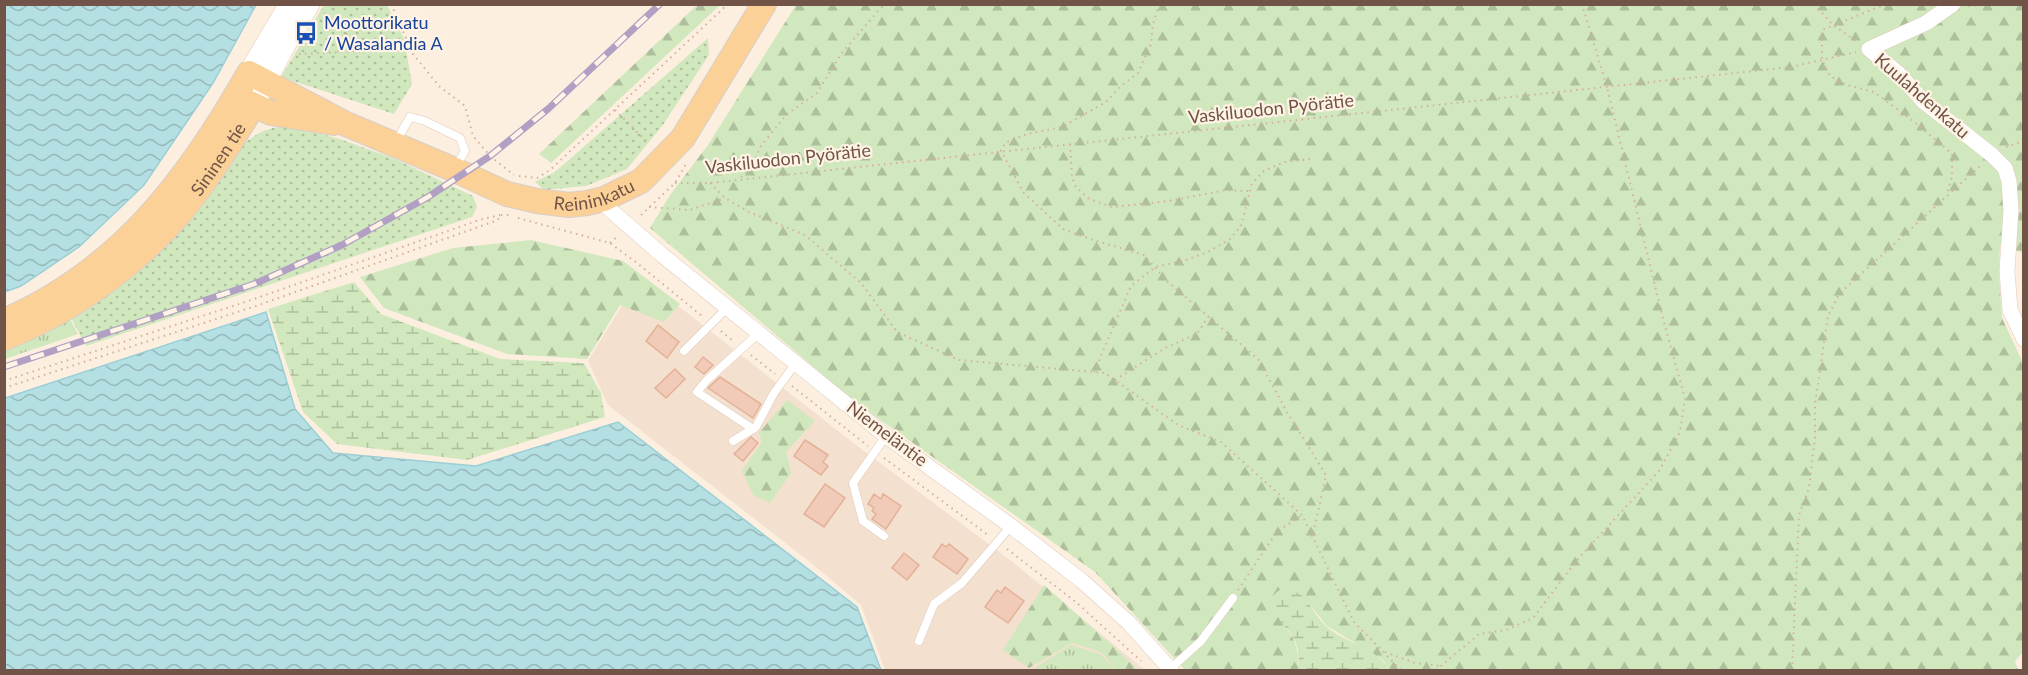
<svg xmlns="http://www.w3.org/2000/svg" width="2028" height="675" viewBox="0 0 2028 675" font-family="Lato,sans-serif">
<defs>
<pattern id="grass-tufts" width="24" height="20" patternUnits="userSpaceOnUse" patternTransform="scale(1.5)"><rect width="24" height="20" fill="#d1e8be"/><path d="M3 7l-1-3M5 7V3M7 7l1-3M15 17l-1-3M17 17v-4M19 17l1-3" fill="none" stroke="#aebf9c"/></pattern>
<pattern id="forest-firs" width="22" height="20" patternUnits="userSpaceOnUse" patternTransform="scale(1.5)"><rect width="22" height="20" fill="#d1e8be"/><path d="M5 1l3.5 6h-7zM16 11l3.5 6h-7z" fill="#aebf9c"/></pattern>
<pattern id="wetland-marsh" width="20" height="14" patternUnits="userSpaceOnUse" patternTransform="scale(1.5)"><rect width="20" height="14" fill="#d1e8be"/><path d="M1 5h8M5 5V1M11 12h8M15 12V8" fill="none" stroke="#aebf9c"/></pattern>
<pattern id="park-dots" width="8" height="8" patternUnits="userSpaceOnUse" patternTransform="scale(1.5)"><rect width="8" height="8" fill="#d1e8be"/><path d="M2 2h.1M6 6h.1" fill="none" stroke="#aebf9c" stroke-width="1.8" stroke-linecap="round"/></pattern>
<pattern id="water-waves" width="16" height="10" patternUnits="userSpaceOnUse" patternTransform="scale(1.5)"><rect width="16" height="10" fill="#b4e0e4"/><path d="M0 5q4-4 8 0t8 0" fill="none" stroke="#97b8bb"/></pattern>
</defs>
<rect width="100%" height="100%" fill="#fcefdf"/>
<!-- residential -->
<path fill="#f3e0ce" d="M 640,276 L 856,445 L 1014,563 L 1145,670 L 885,670 L 861,605 L 810,562 L 608,405 L 588,361 Z"/>
<!-- grass -->
<g fill="url(#grass-tufts)">
<path d="M 69,317 L 78,334 L 5,359 L 4,348 Z"/>
<path d="M 1071,645 L 1100,654 L 1116,670 L 1032,670 Z"/>
</g>
<!-- forest -->
<g fill="url(#forest-firs)">
<path d="M 697,5 L 720,5 L 551,163 L 539,154 Z"/>
<path d="M 796,5 L 2023,5 L 2023,253 L 2000,245 L 1999,272 L 2002,318 L 2023,363 L 2024,651 L 2015,661 L 2018,670 L 1390,670 L 1383,660 L 1327,626 L 1308,602 L 1286,627 C 1297,641 1298,653 1299,670 L 1185,670 L 1095,572 L 855,402 L 650,228 L 670,195 L 708,145 Z"/>
<path d="M 531,240 L 623,261 L 680,304 L 664,322 L 620,305 L 587,359 L 507,354 L 384,308 L 360,277 L 453,248 Z"/>
<path d="M 787,400 L 815,421 L 786,452 L 791,473 L 770,503 L 753,495 L 742,471 L 762,442 L 759,433 Z"/>
<path d="M 1044,585 L 1113,646 L 1138,670 L 1117,670 L 1101,652 L 1072,643 L 1029,668 L 1003,650 Z"/>
</g>
<!-- wetland -->
<g fill="url(#wetland-marsh)">
<path d="M 354,282 L 381,314 L 500,359 L 584,363 L 601,393 L 605,417 L 467,460 L 337,444 L 303,412 L 268,309 Z"/>
<path d="M 1282,589 C 1308,589 1310,611 1326,626 C 1346,644 1375,646 1390,670 L 1299,670 C 1299,659 1299,648 1293,637 C 1287,625 1256,601 1282,589 Z"/>
</g>
<!-- park -->
<g fill="url(#park-dots)">
<path d="M 324,5 L 387,5 L 404,39 L 412,84 L 394,114 L 281,77 Z"/>
<path d="M 708,38 L 709,55 L 662,126 L 627,169 L 586,186 L 544,190 L 535,182 L 555,172 Z"/>
<path d="M 292,126 L 340,139 L 395,159 L 473,196 L 477,207 L 472,217 L 86,346 L 70,316 L 243,144 C 261,130 270,127 292,126 Z"/>
</g>
<!-- water -->
<g fill="url(#water-waves)" stroke="#9bcfd6" stroke-width="1.5">
<path d="M 5,4 L 256,5 L 213,83 L 144,185 L 79,247 L 21,286 L 5,292 Z"/>
<path d="M 266,312 L 295,409 L 333,453 L 476,466 L 618,422 L 857,607 L 881,670 L 5,670 L 5,398 Z"/>
</g>
<!-- building -->
<g fill="#f1cbb7" stroke="#e3b197" stroke-width="1.5">
<path d="M 658,325 L 679,342 L 667,358 L 646,341 Z"/>
<path d="M 703,357 L 713,365 L 704,374 L 695,367 Z"/>
<path d="M 675,369 L 685,379 L 666,398 L 655,388 Z"/>
<path d="M 720,377 L 761,404 L 753,418 L 708,388 Z"/>
<path d="M 751,437 L 758,443 L 743,461 L 734,454 Z"/>
<path d="M 805,440 L 828,455 L 823,462 L 828,466 L 821,475 L 794,456 Z"/>
<path d="M 825,484 L 845,498 L 824,527 L 804,514 Z"/>
<path d="M 874,494 L 881,499 L 883,494 L 901,506 L 886,529 L 872,519 L 876,514 L 872,511 L 874,508 L 868,504 Z"/>
<path d="M 942,544 L 946,547 L 949,544 L 968,559 L 957,574 L 933,557 Z"/>
<path d="M 904,553 L 919,565 L 907,580 L 892,568 Z"/>
<path d="M 1005,587 L 1024,601 L 1008,623 L 985,607 L 997,590 L 1001,593 Z"/>
</g>
<g fill="none" stroke-linecap="round" stroke-linejoin="round">
<!-- lane casing -->
<g stroke="#dfcbbb" stroke-width="9">
<g id="lane">
<path d="M 396,142 L 410,117 L 425,121 L 460,138 L 465,151 L 455,168"/>
<path d="M 684,351 L 728,307"/>
<path d="M 753,429 L 697,392 L 707,380 L 759,333"/>
<path d="M 733,441 L 756,427 L 774,393 L 796,363"/>
<path d="M 884,536 L 863,521 L 853,483 L 886,436"/>
<path d="M 919,641 L 934,604 L 962,583 L 1011,526"/>
<path d="M 1169,670 L 1201,641 L 1233,598"/>
</g>
</g>
<!-- street casing -->
<g stroke="#dfcbbb" stroke-width="16">
<g id="street">
<path d="M 1953,4 L 1926,23 L 1869,49 L 1898,73 L 1923,101 L 1992,155 L 2005,168 L 2009,181 L 2011,210 L 2007,271 L 2010,310 L 2024,339"/>
<path d="M 599,200 L 662,255 L 886,436 L 1011,526 L 1082,581 L 1129,623 L 1171,670"/>
</g>
</g>
<!-- secondary casing -->
<g stroke="#e6cdbb" stroke-width="22">
<g id="secondary">
<path d="M 249,73 L 290,4"/>
<path d="M 253,106 L 282,50 L 309,4"/>
</g>
</g>
<!-- primary casing -->
<g stroke="#d7cfcb" stroke-width="26">
<g id="primary">
<path d="M 241,99 L 271,113 L 334,123"/>
<path id="s1" d="M 4,321 C 120,271 189,179 249,73 L 346,124 L 455,170 L 507,194 L 537,201 L 569,205 L 587,203 L 604,199 L 641,181 L 683,138 L 764,4"/>
<path id="s2" d="M 4,338 C 71,312 135,266 181,212 C 208,179 231,142 253,106"/>
</g>
</g>
<!-- path -->
<g stroke="#d5af9b" stroke-width="2" stroke-dasharray="1.5 4.5" stroke-linecap="butt">
<path d="M 391,4 L 413,54 L 439,86 L 465,106 L 473,136 L 490,156 L 514,175"/>
<path d="M 1159,4 L 1153,24 L 1151,44 L 1138,73 L 1121,86 L 1106,102 L 1062,127 L 1027,134 L 1005,143 L 1001,151 L 1024,193 L 1063,229 L 1090,239 L 1144,255 L 1168,282 L 1258,359 L 1287,412 L 1326,475 L 1313,534"/>
<path d="M 1814,4 L 1833,25 L 1856,41"/>
<path d="M 1886,4 L 1822,30 L 1822,60 L 1830,76 L 1847,85 L 1874,92 L 1917,124 L 1952,154 L 1952,177 L 1947,193"/>
<path d="M 1968,6 L 1997,4"/>
<path d="M 324,13 L 366,52"/>
<path d="M 299,54 L 410,49"/>
<path d="M 615,110 L 649,144"/>
<path d="M 1070,144 L 1072,178 L 1076,187 L 1089,199 L 1112,207 L 1169,201 L 1226,190 L 1249,191"/>
<path d="M 2006,147 L 2024,141"/>
<path d="M 519,176 L 537,178 L 550,170 L 728,4"/>
<path d="M 741,177 L 755,159 L 761,146 L 787,114 L 817,93 L 841,54 L 878,11 L 886,4"/>
<path d="M 675,183 L 710,183 L 1791,67 L 1856,52"/>
<path d="M 710,183 L 725,198 L 749,212 L 805,235 L 861,283 L 897,332 L 959,360 L 1105,373 L 1178,425 L 1221,442 L 1302,515 L 1354,622 L 1401,670"/>
<path d="M 649,207 L 690,210 L 725,198"/>
<path d="M 641,215 L 675,183 L 686,164"/>
<path d="M 518,218 L 610,243 L 637,263 L 702,316"/>
<path d="M 610,243 L 619,235"/>
<path d="M 721,331 L 733,341"/>
<path d="M 751,355 L 775,374"/>
<path d="M 1094,372 L 1131,286 L 1155,267 L 1183,261 L 1208,252 L 1230,239 L 1241,226 L 1252,183 L 1264,171 L 1284,162 L 1311,159"/>
<path d="M 1115,380 L 1165,348 L 1197,334 L 1208,317"/>
<path d="M 4,381 L 254,299 L 479,220 L 500,215"/>
<path d="M 792,386 L 868,446"/>
<path d="M 4,388 L 256,306 L 498,220 L 500,215 L 509,215"/>
<path d="M 884,458 L 988,535"/>
<path d="M 1007,549 L 1077,603 L 1141,661"/>
<path d="M 1238,590 L 1274,536 L 1281,529 L 1301,516"/>
<path d="M 1385,652 L 1415,663 L 1440,666"/>
<path d="M 1436,670 L 1479,634 L 1506,630 L 1533,618 L 1577,560 L 1659,471 L 1680,432 L 1685,399 L 1662,315 L 1607,87 L 1582,4"/>
<path d="M 1792,670 L 1799,515 L 1809,488 L 1815,438 L 1815,404 L 1828,316 L 1839,294 L 1980,166"/>
</g>
<!-- lane -->
<use href="#lane" stroke="#fff" stroke-width="8"/>
<!-- street -->
<use href="#street" stroke="#fff" stroke-width="15"/>
<!-- secondary -->
<use href="#secondary" stroke="#fff" stroke-width="21"/>
<!-- primary -->
<use href="#primary" stroke="#fbd197" stroke-width="24"/>
<!-- rail casing -->
<g stroke="#b19fc4" stroke-width="7">
<path id="rail" d="M 4,367 L 254,284 L 342,245 L 428,197 L 490,156 L 548,109 L 660,4"/>
</g>
<!-- rail -->
<use href="#rail" stroke="#fff3e5" stroke-width="4.5" stroke-dasharray="14" stroke-linecap="butt"/>
</g>
<!-- icons -->
<defs>
<g id="bus-bare" transform="scale(1.8)"><path d="M-5-6H5V4H4V6H2V4H-2V6H-4V4H-5ZM-3.5-4V0h7V-4ZM-3.5 1.2v1.5H-2V1.2ZM2 1.2v1.5H3.5V1.2Z" fill="#1a4fb4" stroke="#fff3e5" stroke-width="2.5" paint-order="stroke"/></g>
</defs>
<g fill-rule="evenodd">
<use href="#bus-bare" x="306" y="33"/>
</g>
<g text-anchor="middle" stroke-width="4.5" stroke-linejoin="round" paint-order="stroke">
<!-- transit labels -->
<g font-size="18" fill="#164399" stroke="#fff3e5" text-anchor="start">
<text x="324" y="29">Moottorikatu<tspan x="324" dy="21">/ Wasalandia A</tspan></text>
</g>
<!-- street labels -->
<g font-size="18" fill="#715447" stroke="#fff3e5">
<text transform="translate(1922 96) rotate(41)" y="6">Kuulahdenkatu</text>
<text transform="translate(1271 109) rotate(-6)" y="6">Vaskiluodon Pyörätie</text>
<text transform="translate(788 159) rotate(-6)" y="6">Vaskiluodon Pyörätie</text>
<text dy="6" stroke="none"><textPath href="#s2" startOffset="284">Sininen tie</textPath></text>
<text dy="6" stroke="none"><textPath href="#s1" startOffset="730">Reininkatu</textPath></text>
<text transform="translate(887 434) rotate(37)" y="6">Niemeläntie</text>
</g>
</g>
<!-- border -->
<rect width="2028" height="675" fill="none" stroke="#715447" stroke-width="12"/>
</svg>
